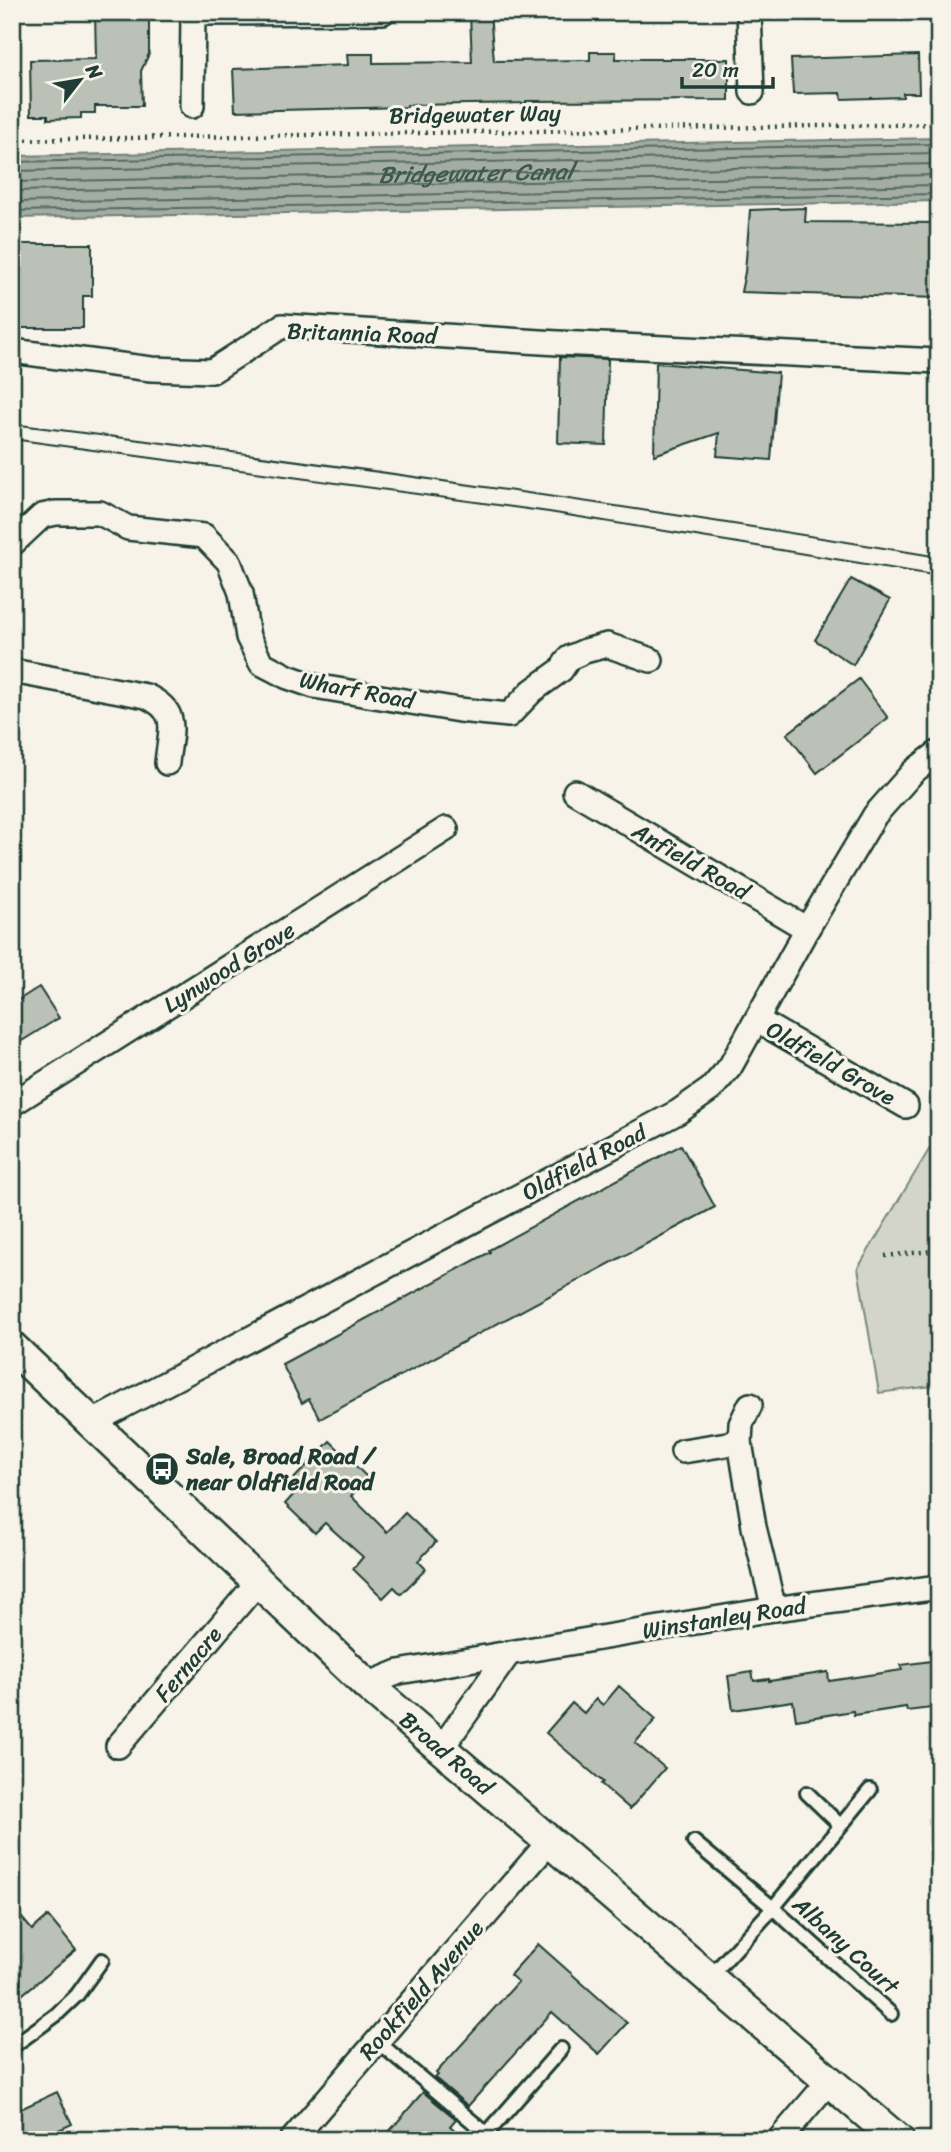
<svg xmlns="http://www.w3.org/2000/svg" width="951" height="2152" viewBox="0 0 951 2152" font-family="Sriracha,sans-serif">
<rect width="100%" height="100%" fill="#f7f3e8"/>
<filter id="ink" filterUnits="userSpaceOnUse"><feTurbulence type="fractalNoise" baseFrequency=".0143" numOctaves="2"/><feDisplacementMap in="SourceGraphic" scale="14" xChannelSelector="R" yChannelSelector="G"/><feConvolveMatrix kernelMatrix="1 2 1 2 8 2 1 2 1" color-interpolation-filters="sRGB"/></filter>
<g filter="url(#ink)">
<!-- green -->
<path fill="#d3d5ca" stroke="#79897f" stroke-width="2" d="M 939,1133 L 939,1385 L 879,1393 L 858,1268 Z"/>
<!-- water -->
<path fill="#a4ada3" stroke="#6f8077" stroke-width="2" d="M 939,138 L 939,201 L 12,218 L 12,156 Z"/>
<g fill="none" stroke-linecap="round" stroke-linejoin="round">
<!-- shore -->
<g stroke="#546a60" stroke-width="2">
<path d="M 12,162 L 939,144"/>
<path d="M 12,171 L 939,153"/>
<path id="s1" d="M 12,182 L 939,164"/>
<path d="M 12,191 L 939,175"/>
<path d="M 12,202 L 939,185"/>
<path d="M 12,211 L 939,194"/>
</g>
</g>
<!-- building -->
<g fill="#bbc1b6" stroke="#1f3d34" stroke-width="2">
<path d="M 95,12 L 145,12 L 145,17 L 149,17 L 149,54 L 141,71 L 142,106 L 95,106 L 95,113 L 81,113 L 81,118 L 48,119 L 48,115 L 31,115 L 30,60 L 96,59 Z"/>
<path d="M 490,13 L 494,61 L 590,60 L 590,52 L 616,52 L 616,59 L 729,59 L 729,100 L 526,101 L 526,103 L 407,105 L 407,107 L 235,111 L 233,69 L 348,65 L 347,54 L 373,54 L 373,63 L 472,62 L 470,14 Z"/>
<path d="M 918,55 L 919,93 L 903,93 L 903,97 L 842,99 L 841,93 L 793,94 L 791,59 Z"/>
<path d="M 806,208 L 805,222 L 939,223 L 939,298 L 741,292 L 745,272 L 750,210 Z"/>
<path d="M 12,244 L 92,244 L 92,296 L 83,296 L 83,328 L 12,328 Z"/>
<path d="M 560,357 L 608,359 L 606,445 L 558,443 Z"/>
<path d="M 656,363 L 778,373 L 771,460 L 717,456 L 719,433 L 654,455 Z"/>
<path d="M 851,579 L 890,600 L 853,665 L 815,640 Z"/>
<path d="M 859,679 L 888,718 L 817,773 L 787,734 Z"/>
<path d="M 39,987 L 59,1018 L 12,1047 L 12,1004 Z"/>
<path d="M 681,1145 L 715,1207 L 320,1419 L 309,1399 L 302,1403 L 282,1364 L 490,1252 L 489,1250 Z"/>
<path d="M 330,1441 L 368,1478 L 351,1496 L 387,1532 L 405,1513 L 436,1542 L 418,1561 L 426,1569 L 401,1594 L 394,1587 L 383,1598 L 353,1569 L 363,1557 L 325,1523 L 315,1533 L 285,1504 L 295,1493 L 287,1486 Z"/>
<path d="M 939,1660 L 939,1707 L 907,1711 L 906,1707 L 854,1715 L 853,1711 L 796,1720 L 793,1701 L 733,1710 L 728,1676 L 752,1672 L 754,1681 L 769,1679 L 769,1681 L 828,1672 L 829,1681 L 902,1670 L 901,1665 Z"/>
<path d="M 619,1686 L 656,1719 L 635,1743 L 665,1768 L 630,1809 L 601,1784 L 603,1782 L 546,1733 L 572,1703 L 584,1713 L 596,1699 L 603,1705 Z"/>
<path d="M 12,1906 L 32,1930 L 48,1916 L 76,1950 L 12,2003 Z"/>
<path d="M 538,1944 L 627,2023 L 599,2054 L 552,2012 L 468,2106 L 435,2078 L 438,2075 L 436,2073 L 518,1982 L 510,1975 Z"/>
<path d="M 57,2092 L 72,2124 L 37,2140 L 12,2140 L 12,2113 Z"/>
<path d="M 423,2092 L 456,2119 L 450,2126 L 466,2140 L 382,2140 Z"/>
</g>
<g fill="none" stroke-linecap="round" stroke-linejoin="round">
<!-- service casing -->
<g stroke="#1f3d34" stroke-width="18">
<g id="service">
<path d="M 807,1793 L 840,1825"/>
<path d="M 694,1842 L 773,1908 L 891,2014"/>
<path d="M 710,1977 L 773,1908 L 870,1790"/>
<path d="M 377,2041 L 487,2134"/>
<path d="M 12,2047 L 56,2015 L 77,1995 L 102,1960"/>
<path d="M 483,2138 L 561,2049"/>
</g>
</g>
<!-- minor casing -->
<g stroke="#1f3d34" stroke-width="28">
<g id="minor">
<path d="M 749,12 L 752,92"/>
<path d="M 193,13 L 383,12"/>
<path d="M 192,106 L 193,12"/>
<path d="M 12,351 L 151,369 L 212,371 L 282,326 L 558,343 L 939,361"/>
<path d="M 12,544 L 42,516 L 56,513 L 100,513 L 128,528 L 204,536 L 229,562 L 241,593 L 248,637 L 261,663 L 288,677 L 314,686 L 459,710 L 509,715 L 532,691 L 561,670 L 569,658 L 585,651 L 607,645 L 651,660"/>
<path d="M 12,671 L 146,696 C 181,712 170,731 167,763"/>
<path d="M 575,792 L 807,929"/>
<path d="M 757,1020 L 906,1106"/>
<path d="M 12,1104 L 446,829"/>
<path d="M 750,1405 L 741,1424 L 740,1442 L 754,1527 L 774,1609"/>
<path d="M 93,1422 L 678,1112 L 711,1089 L 730,1067 L 807,929 L 875,815 L 914,771 L 939,752"/>
<path d="M 683,1451 L 740,1442"/>
<path d="M 367,1685 L 399,1672 L 509,1653 L 774,1609 L 939,1587"/>
<path d="M 118,1746 L 258,1582"/>
<path d="M 441,1749 L 509,1653"/>
<path d="M 292,2140 L 550,1841"/>
<path d="M 779,2140 L 830,2080"/>
</g>
</g>
<!-- tertiary casing -->
<g stroke="#1f3d34" stroke-width="35">
<g id="tertiary">
<path id="s2" d="M 12,1347 L 367,1685 L 898,2140"/>
</g>
</g>
<!-- path -->
<g stroke="#1f3d34" stroke-width="4.5" stroke-dasharray="2 5" stroke-linecap="butt">
<path d="M 12,140 L 939,124"/>
<path d="M 885,1256 L 939,1250"/>
</g>
<!-- service -->
<use href="#service" stroke="#f7f3e8" stroke-width="12"/>
<!-- minor -->
<use href="#minor" stroke="#f7f3e8" stroke-width="23"/>
<!-- tertiary -->
<use href="#tertiary" stroke="#f7f3e8" stroke-width="30"/>
<!-- tram -->
<g stroke="#1f3d34" stroke-width="2">
<path d="M 12,424 C 322,462 631,506 939,557"/>
<path d="M 12,439 L 549,512 L 939,576"/>
</g>
</g>
</g>
<!-- icons -->
<defs>
<g id="bus-disc" transform="scale(1.75)"><circle r="9.5" fill="#1f3d34" stroke="#f7f3e8"/><path d="M-5-6H5V4H4V6H2V4H-2V6H-4V4H-5ZM-3.5-4V0h7V-4ZM-3.5 1.2v1.5H-2V1.2ZM2 1.2v1.5H3.5V1.2Z" fill="#fff"/></g>
</defs>
<g fill-rule="evenodd">
<use href="#bus-disc" x="162" y="1469"/>
</g>
<g text-anchor="middle" stroke-width="6" stroke-linejoin="round" paint-order="stroke">
<!-- street labels -->
<g font-size="23" fill="#1f3d34" stroke="#f7f3e8">
<text transform="translate(475 114) rotate(-1)" y="8">Bridgewater Way</text>
<text transform="translate(362 333) rotate(2)" y="8">Britannia Road</text>
<text transform="translate(357 690) rotate(11)" y="8">Wharf Road</text>
<text transform="translate(691 861) rotate(30)" y="8">Anfield Road</text>
<text transform="translate(229 967) rotate(-32)" y="8">Lynwood Grove</text>
<text transform="translate(831 1063) rotate(30)" y="8">Oldfield Grove</text>
<text transform="translate(584 1162) rotate(-28)" y="8">Oldfield Road</text>
<text transform="translate(724 1618) rotate(-9)" y="8">Winstanley Road</text>
<text transform="translate(188 1664) rotate(-50)" y="8">Fernacre</text>
<text dy="8" stroke="none"><textPath href="#s2" startOffset="595">Broad Road</textPath></text>
<text transform="translate(846 1945) rotate(42)" y="8">Albany Court</text>
<text transform="translate(421 1990) rotate(-49)" y="8">Rookfield Avenue</text>
</g>
<!-- poi labels -->
<g font-size="23" font-weight="bold" fill="#1f3d34" stroke="#f7f3e8" text-anchor="start">
<text x="186" y="1464">Sale, Broad Road /<tspan x="186" dy="26">near Oldfield Road</tspan></text>
</g>
<!-- water labels -->
<g font-size="24" font-style="italic" fill="#405950" stroke="#f7f3e8">
<text dy="8" stroke="none"><textPath href="#s1" startOffset="464">Bridgewater Canal</textPath></text>
</g>
</g>
<!-- margin -->
<rect width="951" height="2152" fill="none" stroke="#f7f3e8" stroke-width="42"/>
<rect x="21" y="21" width="909" height="2110" fill="none" stroke="#1f3d34" stroke-width="2.5" filter="url(#ink)"/>
<!-- north arrow -->
<g transform="translate(80 80) rotate(59)" stroke="#f7f3e8" stroke-width="5" paint-order="stroke">
<path d="M0-5L12 26L0 18L-12 26Z" fill="#1f3d34"/>
<text y="-10" font-size="19" font-weight="bold" text-anchor="middle" fill="#1f3d34">N</text>
</g>
<!-- scale -->
<path d="M682 77v10h91v-10" fill="none" stroke="#1f3d34" stroke-width="3.5"/>
<text x="692" y="77" font-size="21" fill="#1f3d34" stroke="#f7f3e8" stroke-width="5" paint-order="stroke">20 m</text>
</svg>
